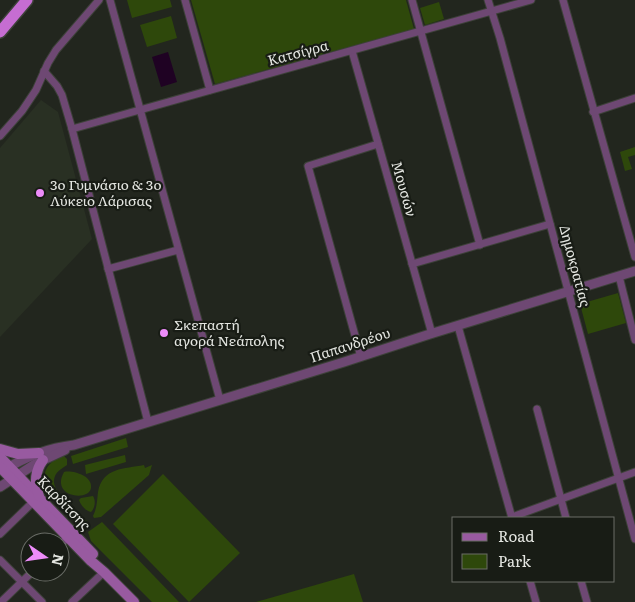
<svg xmlns="http://www.w3.org/2000/svg" width="635" height="602" viewBox="0 0 635 602" font-family="Literata,serif">
<rect width="100%" height="100%" fill="#22261e"/>
<!-- built -->
<path fill="#293023" d="M 41,100 L 58,112 L 92,239 L 0,337 L 0,148 Z"/>
<!-- green -->
<g fill="#2e480b">
<path d="M 127,0 L 170,0 L 172,7 L 132,18 Z"/>
<path d="M 191,0 L 406,0 L 414,29 L 215,84 Z"/>
<path d="M 439,2 L 444,19 L 425,25 L 420,8 Z"/>
<path d="M 171,16 L 177,38 L 147,47 L 140,25 Z"/>
<path d="M 635,147 L 635,155 L 628,157 L 632,169 L 625,171 L 620,152 Z"/>
<path d="M 618,293 L 626,323 L 588,334 L 580,304 Z"/>
<path d="M 126,438 L 128,447 L 73,464 L 71,456 Z"/>
<path d="M 125,455 L 126,462 L 86,474 L 85,465 Z"/>
<path d="M 64,456 L 67,459 L 67,465 C 61,469 55,472 54,480 C 52,493 79,513 88,522 L 84,528 C 67,511 18,472 64,456 Z"/>
<path d="M 144,465 L 145,468 L 152,465 L 149,475 L 101,517 L 94,518 L 93,516 C 97,508 97,501 98,492 C 103,467 124,469 144,465 Z"/>
<path d="M 64,472 C 73,470 93,476 91,488 C 89,502 50,497 64,472 Z"/>
<path d="M 163,474 L 240,553 L 189,602 L 113,524 Z"/>
<path d="M 93,496 C 96,501 95,508 91,512 C 86,511 81,506 79,500 L 81,498 Z"/>
<path d="M 102,522 L 179,602 L 152,602 L 91,541 L 88,532 Z"/>
<path d="M 354,574 L 363,602 L 256,602 Z"/>
</g>
<!-- water -->
<path fill="#1f0223" d="M 168,52 L 177,82 L 161,87 L 152,57 Z"/>
<g fill="none" stroke-linecap="round" stroke-linejoin="round">
<!-- minor casing -->
<g stroke="#3d4139" stroke-width="9">
<g id="minor">
<path d="M 110,0 L 220,400"/>
<path d="M 185,0 L 210,90"/>
<path d="M 412,0 L 480,245"/>
<path d="M 488,0 L 500,38 L 635,539"/>
<path d="M 563,0 L 635,257"/>
<path d="M 352,51 L 432,334"/>
<path d="M 44,71 L 57,86 L 62,95 L 72,129 L 148,422"/>
<path d="M 593,112 L 635,98"/>
<path d="M 72,129 L 531,0"/>
<path d="M 0,136 L 22,111 L 36,90 L 48,63 L 56,50 L 99,0"/>
<path d="M 412,264 L 550,224"/>
<path d="M 108,269 L 178,250"/>
<path d="M 619,276 L 635,340"/>
<path d="M 458,326 L 512,518"/>
<path d="M 361,357 L 308,166 L 378,144"/>
<path d="M 537,409 L 566,518"/>
<path d="M 512,517 L 635,472"/>
<path d="M 0,534 L 33,502"/>
<path d="M 60,545 L 68,537"/>
<path d="M 0,560 L 42,602"/>
<path d="M 530,581 L 536,602"/>
<path d="M 581,581 L 587,602"/>
<path d="M 1,602 L 32,572"/>
<path d="M 72,602 L 104,572"/>
</g>
</g>
<!-- tertiary casing -->
<g stroke="#3d4139" stroke-width="11">
<g id="tertiary">
<path d="M 4,470 C 25,457 49,448 74,445 L 344,362 L 430,334 L 635,271"/>
<path d="M 0,487 L 35,464 L 65,450"/>
</g>
</g>
<!-- secondary casing -->
<g stroke="#3d4139" stroke-width="12">
<g id="secondary">
<path d="M 0,449 L 18,454 L 39,453"/>
<path d="M 0,457 L 93,554"/>
<path d="M 0,467 L 91,561 L 104,572 L 134,602"/>
<path d="M 39,496 C 34,483 35,471 43,460"/>
</g>
</g>
<!-- trunk casing -->
<g stroke="#3d4139" stroke-width="14">
<path id="trunk" d="M 0,32 L 27,0"/>
</g>
<!-- minor -->
<use href="#minor" stroke="#6e4873" stroke-width="7"/>
<!-- tertiary -->
<use href="#tertiary" stroke="#6e4873" stroke-width="9"/>
<!-- secondary -->
<use href="#secondary" stroke="#985aa0" stroke-width="10"/>
<!-- trunk -->
<use href="#trunk" stroke="#c66dd2" stroke-width="11"/>
</g>
<!-- markers -->
<g fill="#ed8cf9" stroke="#181c15" stroke-width="2">
<circle cx="40" cy="193" r="5"/>
<circle cx="164" cy="333" r="5"/>
</g>
<g text-anchor="middle" stroke-width="4.5" stroke-linejoin="round" paint-order="stroke">
<!-- street labels -->
<g font-size="14" fill="#e4e6e1" stroke="#181c15">
<text transform="translate(298 53) rotate(-15)" y="5">Κατσίγρα</text>
<text transform="translate(404 189) rotate(74)" y="5">Μουσών</text>
<text transform="translate(575 266) rotate(75)" y="5">Δημοκρατίας</text>
<text transform="translate(350 345) rotate(-18)" y="5">Παπανδρέου</text>
<text transform="translate(64 503) rotate(46)" y="5">Καρδίτσης</text>
</g>
<!-- poi labels -->
<g font-size="14" fill="#e4e6e1" stroke="#181c15" text-anchor="start">
<text x="50" y="190">3ο Γυμνάσιο &amp; 3ο<tspan x="50" dy="16">Λύκειο Λάρισας</tspan></text>
<text x="174" y="330">Σκεπαστή<tspan x="174" dy="16">αγορά Νεάπολης</tspan></text>
</g>
</g>
<!-- legend -->
<rect x="452" y="517" width="162" height="65" fill="#181c15" stroke="#6a6d67"/>
<rect x="462" y="533" width="25" height="8" fill="#985aa0" stroke="#6a6d67"/>
<text x="498" y="542" font-size="15" fill="#e4e6e1">Road</text>
<rect x="462" y="554" width="25" height="15" fill="#2e480b" stroke="#6a6d67"/>
<text x="498" y="567" font-size="15" fill="#e4e6e1">Park</text>
<!-- north arrow -->
<g transform="translate(45 557) rotate(103)"><circle r="24" fill="#181c15" stroke="#6a6d67"/>
<path d="M0-4L9 19L0 12L-9 19Z" fill="#ed8cf9"/>
<text y="-8" font-size="14" font-weight="bold" text-anchor="middle" fill="#e4e6e1">N</text>
</g>
</svg>
